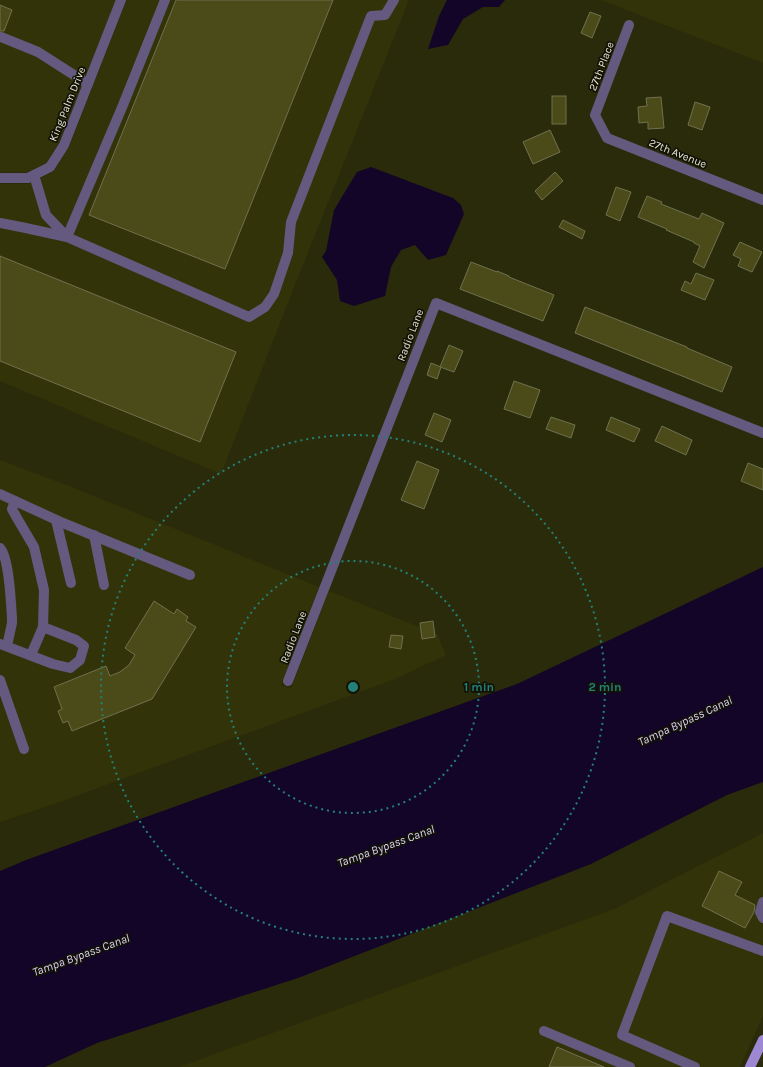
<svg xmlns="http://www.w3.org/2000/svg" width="763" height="1067" viewBox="0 0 763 1067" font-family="Karla,sans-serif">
<rect width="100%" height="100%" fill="#2a2b0a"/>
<!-- built -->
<g fill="#333309">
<path d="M 0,0 L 116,0 L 59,142 L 46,163 L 27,172 L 0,172 Z"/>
<path d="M 127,0 L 409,0 L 292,292 L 221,474 L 0,381 L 0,184 L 27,184 L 51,173 L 54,171 L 69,147 Z"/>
<path d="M 601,0 L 763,0 L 763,63 Z"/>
<path d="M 0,460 L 69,486 L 319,587 L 281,685 L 291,689 L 329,591 L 437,634 L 446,655 L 395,679 L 54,804 L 0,822 Z"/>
<path d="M 763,833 L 763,1016 L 740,1067 L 179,1067 L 614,909 Z"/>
</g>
<!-- water -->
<g fill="#130528">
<path d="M 447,0 L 505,0 L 499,7 L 483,7 L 463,19 L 448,45 L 428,49 L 439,16 Z"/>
<path d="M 371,167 L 453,198 L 461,205 L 464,214 L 446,255 L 428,260 L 415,245 L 401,250 L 391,267 L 385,296 L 354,306 L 340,301 L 337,280 L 322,257 L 326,251 L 334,210 L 357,172 Z"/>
<path d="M 763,567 L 763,782 L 727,795 L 591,864 L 298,978 L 97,1043 L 45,1067 L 0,1067 L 0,871 L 26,860 L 517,684 Z"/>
</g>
<!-- building -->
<g fill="#4a4b19" stroke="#70714f">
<path d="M 176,0 L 333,0 L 225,269 L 89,215 Z"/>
<path d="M 0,5 L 12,10 L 4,31 L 0,31 Z"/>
<path d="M 590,12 L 601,16 L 592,38 L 581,33 Z"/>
<rect x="552" y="96" width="14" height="28"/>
<path d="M 661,97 L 664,128 L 648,129 L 648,122 L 639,123 L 638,107 L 647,106 L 646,98 Z"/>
<path d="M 695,102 L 710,107 L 702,130 L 688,125 Z"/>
<path d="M 550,130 L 560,152 L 533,164 L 523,142 Z"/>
<path d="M 555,172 L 563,181 L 542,200 L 535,191 Z"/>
<path d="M 616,187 L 631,192 L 620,221 L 606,215 Z"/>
<path d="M 647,196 L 662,202 L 661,204 L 699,219 L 702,213 L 724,223 L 704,268 L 693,262 L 700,246 L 694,243 L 694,242 L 666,230 L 667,229 L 638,217 Z"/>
<path d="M 563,220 L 585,231 L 582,239 L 559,227 Z"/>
<path d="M 740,242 L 762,252 L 752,272 L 738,266 L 741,259 L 733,255 Z"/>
<path d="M 0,256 L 236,352 L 200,442 L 0,361 Z"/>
<path d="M 471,262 L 497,272 L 497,271 L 509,276 L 509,277 L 554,295 L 543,321 L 460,289 Z"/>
<path d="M 696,273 L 714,280 L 705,300 L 681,290 L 685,281 L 691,284 Z"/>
<path d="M 585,307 L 687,347 L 687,348 L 732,367 L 722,392 L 575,333 Z"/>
<path d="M 449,345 L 463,351 L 454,372 L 440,367 Z"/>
<path d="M 431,363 L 441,367 L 437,379 L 427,375 Z"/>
<path d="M 514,381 L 540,390 L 530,418 L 504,409 Z"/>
<path d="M 434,413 L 451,420 L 442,442 L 425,435 Z"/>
<path d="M 551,417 L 575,425 L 571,438 L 546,429 Z"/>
<path d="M 611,417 L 640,429 L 634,442 L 606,430 Z"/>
<path d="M 662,426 L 692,440 L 686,455 L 655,441 Z"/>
<path d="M 417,461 L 439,470 L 424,509 L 401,500 Z"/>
<path d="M 748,463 L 763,469 L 763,490 L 741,481 Z"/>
<path d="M 154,601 L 174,614 L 177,609 L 188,617 L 186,621 L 196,627 L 152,699 L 72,731 L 68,721 L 63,723 L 58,711 L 62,709 L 54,687 L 106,666 L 110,676 L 120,672 L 129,665 L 135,655 L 125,648 Z"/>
<path d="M 433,621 L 435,637 L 422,639 L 420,623 Z"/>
<path d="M 391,635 L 403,636 L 401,649 L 389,647 Z"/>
<path d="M 719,871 L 742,882 L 735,895 L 755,905 L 754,912 L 745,928 L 702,906 Z"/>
<path d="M 557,1047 L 604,1067 L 549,1067 Z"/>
</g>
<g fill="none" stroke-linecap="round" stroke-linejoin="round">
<!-- minor -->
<g stroke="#64597e" stroke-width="10">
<path d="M 629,25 L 595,115 L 607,138 L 763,200"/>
<path d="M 1,37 L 38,52 L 88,84"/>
<path d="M 34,175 L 46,215 L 67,237 L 249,317 L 265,307 L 274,294 L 288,253 L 291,222 L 371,16 L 385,15 L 394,0"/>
<path d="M 0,178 L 28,178 L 50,167 L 64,145 L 121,0"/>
<path d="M 0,223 L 21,227 L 67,237 L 123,105 L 165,0"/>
<path d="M 0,494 L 63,523 L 190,575"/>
<path d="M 15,501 L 12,509 L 17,518 L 34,547 L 44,590 L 43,627"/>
<path d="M 56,520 L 71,583"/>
<path d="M 94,535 L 104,585"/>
<path d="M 0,548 C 9,557 11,603 12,618 L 12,623 L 7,646"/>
<path d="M 0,644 L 53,664 L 70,668 L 80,660 L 84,646 L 76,640 L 43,627 L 31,655"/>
<path d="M 0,680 L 24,749"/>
<path d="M 288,681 L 436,303 L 763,433"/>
<path d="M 763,902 L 760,912 L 763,918"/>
<path d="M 544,1031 L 630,1067"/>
<path d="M 695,1067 L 622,1035 L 667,916 L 763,951"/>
</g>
<!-- major -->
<path stroke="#9f88d3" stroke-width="10" d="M 750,1067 L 763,1040"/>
</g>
<!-- distance rings -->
<g fill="none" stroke="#248178" stroke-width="2" stroke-dasharray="2 4">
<circle cx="353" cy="687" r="126"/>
<circle cx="353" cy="687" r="252"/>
</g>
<g text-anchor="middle" stroke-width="3.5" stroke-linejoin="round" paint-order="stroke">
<!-- street labels -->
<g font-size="11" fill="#e5e6d3" stroke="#121206">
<text transform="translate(601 66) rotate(-69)" y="4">27th Place</text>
<text transform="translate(67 104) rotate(-68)" y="4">King Palm Drive</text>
<text transform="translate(678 153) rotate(22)" y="4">27th Avenue</text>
<text transform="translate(410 335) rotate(-69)" y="4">Radio Lane</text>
<text transform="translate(293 637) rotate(-69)" y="4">Radio Lane</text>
</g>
<!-- water labels -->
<g font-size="12" font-style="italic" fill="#dbcffa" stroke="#121206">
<text transform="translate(685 721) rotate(-25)" y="4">Tampa Bypass Canal</text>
<text transform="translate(386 846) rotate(-20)" y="4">Tampa Bypass Canal</text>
<text transform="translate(81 955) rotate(-20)" y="4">Tampa Bypass Canal</text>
</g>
</g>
<circle cx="353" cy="687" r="6" fill="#248178" stroke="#121206" stroke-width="2"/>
<g font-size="12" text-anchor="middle" font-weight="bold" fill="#248178" stroke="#121206" stroke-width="3.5" stroke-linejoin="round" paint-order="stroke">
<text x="479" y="691">1 min</text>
<text x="605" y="691">2 min</text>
</g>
</svg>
